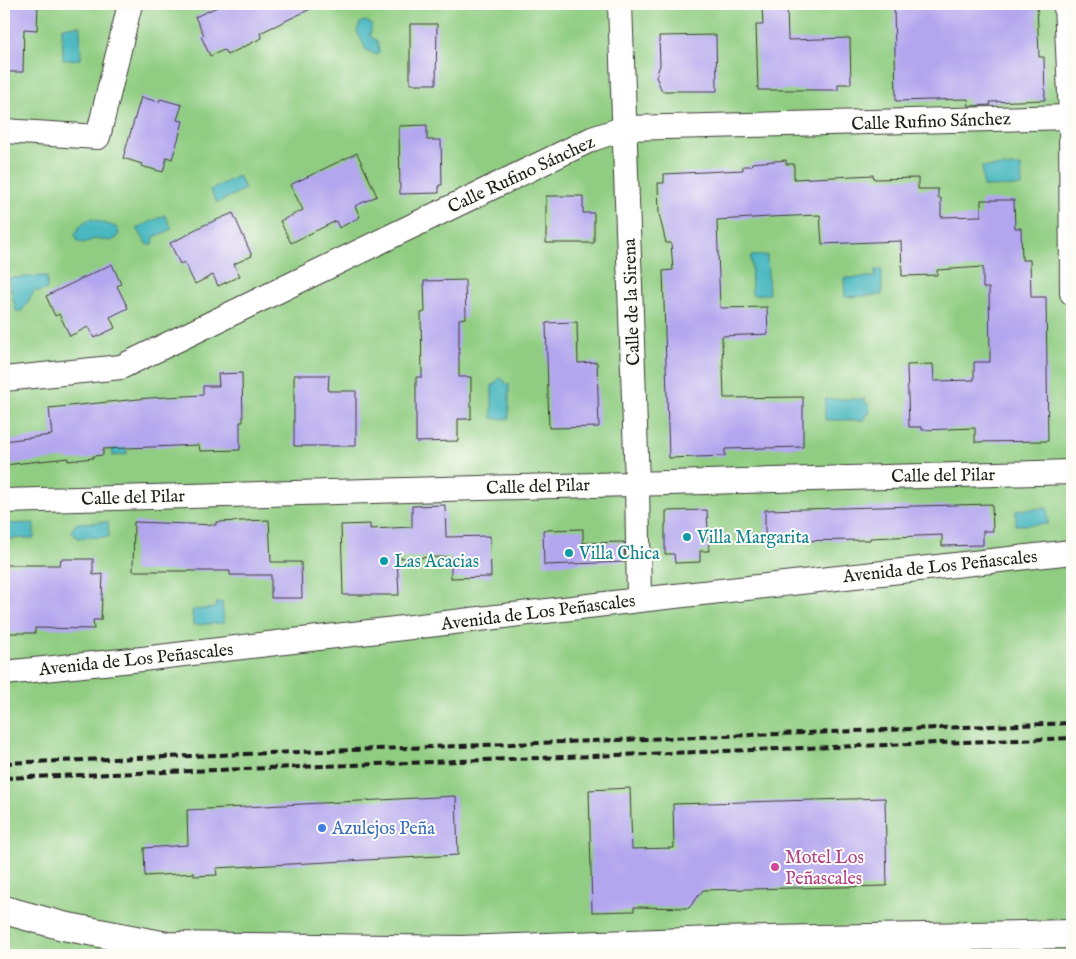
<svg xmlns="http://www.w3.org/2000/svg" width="1076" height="959" viewBox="0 0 1076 959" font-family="'IM FELL English',serif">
<rect width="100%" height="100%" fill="#fdfcf7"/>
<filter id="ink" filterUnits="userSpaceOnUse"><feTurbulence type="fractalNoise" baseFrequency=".02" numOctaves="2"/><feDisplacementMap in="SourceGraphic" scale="10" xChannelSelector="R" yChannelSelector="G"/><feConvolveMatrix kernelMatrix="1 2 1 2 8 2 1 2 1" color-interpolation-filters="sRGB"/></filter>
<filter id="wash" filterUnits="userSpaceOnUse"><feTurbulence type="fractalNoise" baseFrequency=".0096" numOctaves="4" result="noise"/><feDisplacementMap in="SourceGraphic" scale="20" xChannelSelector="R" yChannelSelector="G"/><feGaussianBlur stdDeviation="1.12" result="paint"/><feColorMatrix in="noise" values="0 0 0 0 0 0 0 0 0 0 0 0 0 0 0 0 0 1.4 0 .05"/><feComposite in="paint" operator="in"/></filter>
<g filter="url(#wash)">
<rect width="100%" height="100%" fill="#eee9ce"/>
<!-- green -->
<rect fill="#90cd82" stroke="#56744f" x="4" y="4" width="1068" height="951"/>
<!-- water -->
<g fill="#49b8c0" stroke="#326a6e">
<path d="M 364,21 C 375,23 371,28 370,36 L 377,41 L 379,52 L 377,55 L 366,50 L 357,31 L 360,23 Z"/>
<path d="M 80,26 L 81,59 L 63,60 L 62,27 Z"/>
<path d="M 1021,166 L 1022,186 L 983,187 L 982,167 Z"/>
<path d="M 238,176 L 245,189 L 217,203 L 210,190 Z"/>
<path d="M 165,215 L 172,229 L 154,237 L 153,244 L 147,245 L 137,228 Z"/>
<path d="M 92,219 L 116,227 L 119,233 L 117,238 L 111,241 L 95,239 L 83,243 L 78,242 L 75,235 C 79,227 83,220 92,219 Z"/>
<path d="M 767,255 L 769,294 L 752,295 L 751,256 Z"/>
<path d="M 875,270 L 882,270 L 882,295 L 845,297 L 844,278 L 875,277 Z"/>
<path d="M 47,276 L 47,289 L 40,292 L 35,290 L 22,311 L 16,311 L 8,278 Z"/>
<path d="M 500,378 L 505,381 L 506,385 L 509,384 L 509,419 L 492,418 L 492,385 L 495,385 L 496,381 Z"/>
<path d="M 825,399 L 865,399 L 865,403 L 869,405 L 870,413 L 865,415 L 865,420 L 825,420 Z"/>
<path d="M 124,424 L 127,454 L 113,456 L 109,426 Z"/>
<path d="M 1047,508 L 1048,524 L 1016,525 L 1016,510 Z"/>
<path d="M 108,522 L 109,537 L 77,538 L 71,531 L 77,523 Z"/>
<path d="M 34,523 L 34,538 L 4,539 L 4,524 Z"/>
<path d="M 222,602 L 224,623 L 193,625 L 192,610 L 216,608 L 216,603 Z"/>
</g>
<g id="blocks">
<!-- building -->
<g fill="#b2a6ee">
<path d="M 4,4 L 38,4 L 37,30 L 24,29 L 23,72 L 4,72 Z"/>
<path d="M 224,4 L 321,4 L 260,33 L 262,38 L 227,55 L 224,50 L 210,56 L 201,36 L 204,35 L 195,17 Z"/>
<path d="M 894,4 L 1037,4 L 1039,57 L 1044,57 L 1045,100 L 990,102 L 991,105 L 969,106 L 968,99 L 896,101 Z"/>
<path d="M 762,6 L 787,6 L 788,40 L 850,38 L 851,84 L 838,84 L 838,90 L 758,90 L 756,25 L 763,25 Z"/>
<path d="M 410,24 L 437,24 L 436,84 L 410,84 Z"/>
<path d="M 716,35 L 717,91 L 662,91 L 656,77 L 660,65 L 659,36 Z"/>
<path d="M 141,97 L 159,102 L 160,99 L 182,105 L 177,120 L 183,121 L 178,140 L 172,159 L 167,157 L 163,172 L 141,166 L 142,164 L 123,158 Z"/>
<path d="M 427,125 L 427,140 L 441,140 L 442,185 L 439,185 L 439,193 L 400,194 L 399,126 Z"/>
<path d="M 357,153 L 377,196 L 355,206 L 360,217 L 339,228 L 336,221 L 291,243 L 280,221 L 303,210 L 290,185 Z"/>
<path d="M 786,160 L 786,164 L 794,164 L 794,179 L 873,175 L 874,179 L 918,178 L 918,189 L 938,189 L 938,198 L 941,198 L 941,217 L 981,216 L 981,200 L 1014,200 L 1015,228 L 1021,228 L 1022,260 L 1030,260 L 1031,297 L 1046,297 L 1048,441 L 975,442 L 975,428 L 922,430 L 922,427 L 909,427 L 907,365 L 933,364 L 934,381 L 974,380 L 974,362 L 990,362 L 989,288 L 983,288 L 983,267 L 937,270 L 937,275 L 902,276 L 901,241 L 822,244 L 820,215 L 770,217 L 717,220 L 720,308 L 767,307 L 768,334 L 722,336 L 724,398 L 803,397 L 803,447 L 725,449 L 725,456 L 669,458 L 663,271 L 673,270 L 671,243 L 666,243 L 659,214 L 658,183 L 664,183 L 664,174 L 743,170 L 743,166 L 751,166 L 752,163 Z"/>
<path d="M 546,196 L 583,196 L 583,213 L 594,213 L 594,243 L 546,243 Z"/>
<path d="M 233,213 L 252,256 L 234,264 L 240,276 L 218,286 L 213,275 L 195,284 L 184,262 L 180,264 L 170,243 L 191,233 L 190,232 L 202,226 Z"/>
<path d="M 112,264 L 121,284 L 117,286 L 128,308 L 110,317 L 115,328 L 94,338 L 88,327 L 70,336 L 59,314 L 55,316 L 46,296 Z"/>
<path d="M 465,280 L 466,318 L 459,319 L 459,377 L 471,377 L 471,419 L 458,419 L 458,441 L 416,442 L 416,377 L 422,377 L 421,313 L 425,312 L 424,281 Z"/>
<path d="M 577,322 L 578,363 L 597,362 L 599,427 L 549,428 L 546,323 Z"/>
<path d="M 242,373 L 243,422 L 240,422 L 240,450 L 200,451 L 199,445 L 103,449 L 103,455 L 93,456 L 93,458 L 68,461 L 68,458 L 4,465 L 4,441 L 52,435 L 49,408 L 149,398 L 203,395 L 203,386 L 219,386 L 218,374 Z"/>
<path d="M 294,375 L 329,375 L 328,391 L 356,391 L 356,446 L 294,446 Z"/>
<path d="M 992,504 L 993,531 L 983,531 L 983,545 L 942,546 L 942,535 L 870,538 L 870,540 L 765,541 L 765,510 Z"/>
<path d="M 445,505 L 446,537 L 490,536 L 491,577 L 451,578 L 451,557 L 397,558 L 399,595 L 343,595 L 341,525 L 370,524 L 370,529 L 412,527 L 412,506 Z"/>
<path d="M 707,510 L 709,551 L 700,551 L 700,562 L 675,563 L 674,554 L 665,554 L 665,524 L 666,524 L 666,511 Z"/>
<path d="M 269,520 L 271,562 L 301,562 L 302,598 L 271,598 L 271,575 L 230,575 L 230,571 L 133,571 L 134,522 L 216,525 L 216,522 Z"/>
<path d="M 583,529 L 583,543 L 624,542 L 625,562 L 544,565 L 543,530 Z"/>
<path d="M 61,559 L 93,559 L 93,575 L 103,574 L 101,620 L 93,620 L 94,629 L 35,628 L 35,633 L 4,633 L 4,565 L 60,565 Z"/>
<path d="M 630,788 L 632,849 L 674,848 L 673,804 L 885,798 L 887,886 L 703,890 L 689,908 L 634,907 L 634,911 L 592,912 L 589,790 Z"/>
<path d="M 456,796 L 458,855 L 216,868 L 217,875 L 194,876 L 194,873 L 145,876 L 144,848 L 188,845 L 187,810 Z"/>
</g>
</g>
</g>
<g filter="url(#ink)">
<use href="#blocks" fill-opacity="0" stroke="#3c3b37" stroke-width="1"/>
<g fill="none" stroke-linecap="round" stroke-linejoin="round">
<!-- minor casing -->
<g stroke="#3c3b37" stroke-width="26">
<g id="minor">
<path d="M 620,4 L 637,483 L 639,600"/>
<path d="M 1066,4 L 1071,117 L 1072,293"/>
<path d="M 4,131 L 98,137 L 130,4"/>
<path d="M 4,379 L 121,367 L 592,139 L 625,128 L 1072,117"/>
<path d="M 4,501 L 1072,472"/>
<path d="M 4,673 L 142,659 L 639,600 L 1072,552"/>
</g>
</g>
<!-- tertiary casing -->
<g stroke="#3c3b37" stroke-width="30">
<path id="tertiary" d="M 4,910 L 63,926 L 167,946 L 461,950 L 715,941 L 1072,934"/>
</g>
<!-- minor -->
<use href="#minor" stroke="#fff" stroke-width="24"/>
<!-- tertiary -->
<use href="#tertiary" stroke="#fff" stroke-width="28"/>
<!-- rail -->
<g stroke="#1c1c1c" stroke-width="4" stroke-dasharray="8 4" stroke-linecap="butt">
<path d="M 4,763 L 1072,723"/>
<path d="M 4,778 L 1072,738"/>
</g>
</g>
</g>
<!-- markers -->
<g fill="#0f9aa8" stroke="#fdfcf7" stroke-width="2">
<circle cx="687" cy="537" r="5"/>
<circle cx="569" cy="553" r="5"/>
<circle cx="384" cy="561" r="5"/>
</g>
<circle fill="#3f7fe0" stroke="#fdfcf7" stroke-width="2" cx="322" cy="828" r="5"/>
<circle fill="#d1479c" stroke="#fdfcf7" stroke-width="2" cx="775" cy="867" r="5"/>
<g text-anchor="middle" stroke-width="4" stroke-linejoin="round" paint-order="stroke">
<!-- street labels -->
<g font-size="18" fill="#1c1c1c" stroke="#fdfcf7">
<text transform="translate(931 121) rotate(-2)" y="6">Calle Rufino Sánchez</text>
<text transform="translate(521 174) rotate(-25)" y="6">Calle Rufino Sánchez</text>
<text transform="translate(631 302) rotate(-92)" y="6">Calle de la Sirena</text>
<text transform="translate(943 475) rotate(-1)" y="6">Calle del Pilar</text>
<text transform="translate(538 486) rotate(-2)" y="6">Calle del Pilar</text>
<text transform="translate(133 497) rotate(-2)" y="6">Calle del Pilar</text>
<text transform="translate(940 566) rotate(-6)" y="6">Avenida de Los Peñascales</text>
<text transform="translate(538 612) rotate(-7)" y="6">Avenida de Los Peñascales</text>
<text transform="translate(136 659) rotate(-6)" y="6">Avenida de Los Peñascales</text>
</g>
<!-- culture labels -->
<g font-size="18" fill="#0d838f" stroke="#fdfcf7" text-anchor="start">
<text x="697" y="543">Villa Margarita</text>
<text x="579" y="559">Villa Chica</text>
<text x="394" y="567">Las Acacias</text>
</g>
<!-- shop labels -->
<g font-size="18" fill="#366cbe" stroke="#fdfcf7" text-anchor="start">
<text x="332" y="834">Azulejos Peña</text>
</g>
<!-- hotel labels -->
<g font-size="18" fill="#b23c85" stroke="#fdfcf7" text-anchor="start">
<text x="785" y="863">Motel Los<tspan x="785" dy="21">Peñascales</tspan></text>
</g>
</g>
<!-- margin -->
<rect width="1076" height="959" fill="none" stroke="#fdfcf7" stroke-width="20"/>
</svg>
